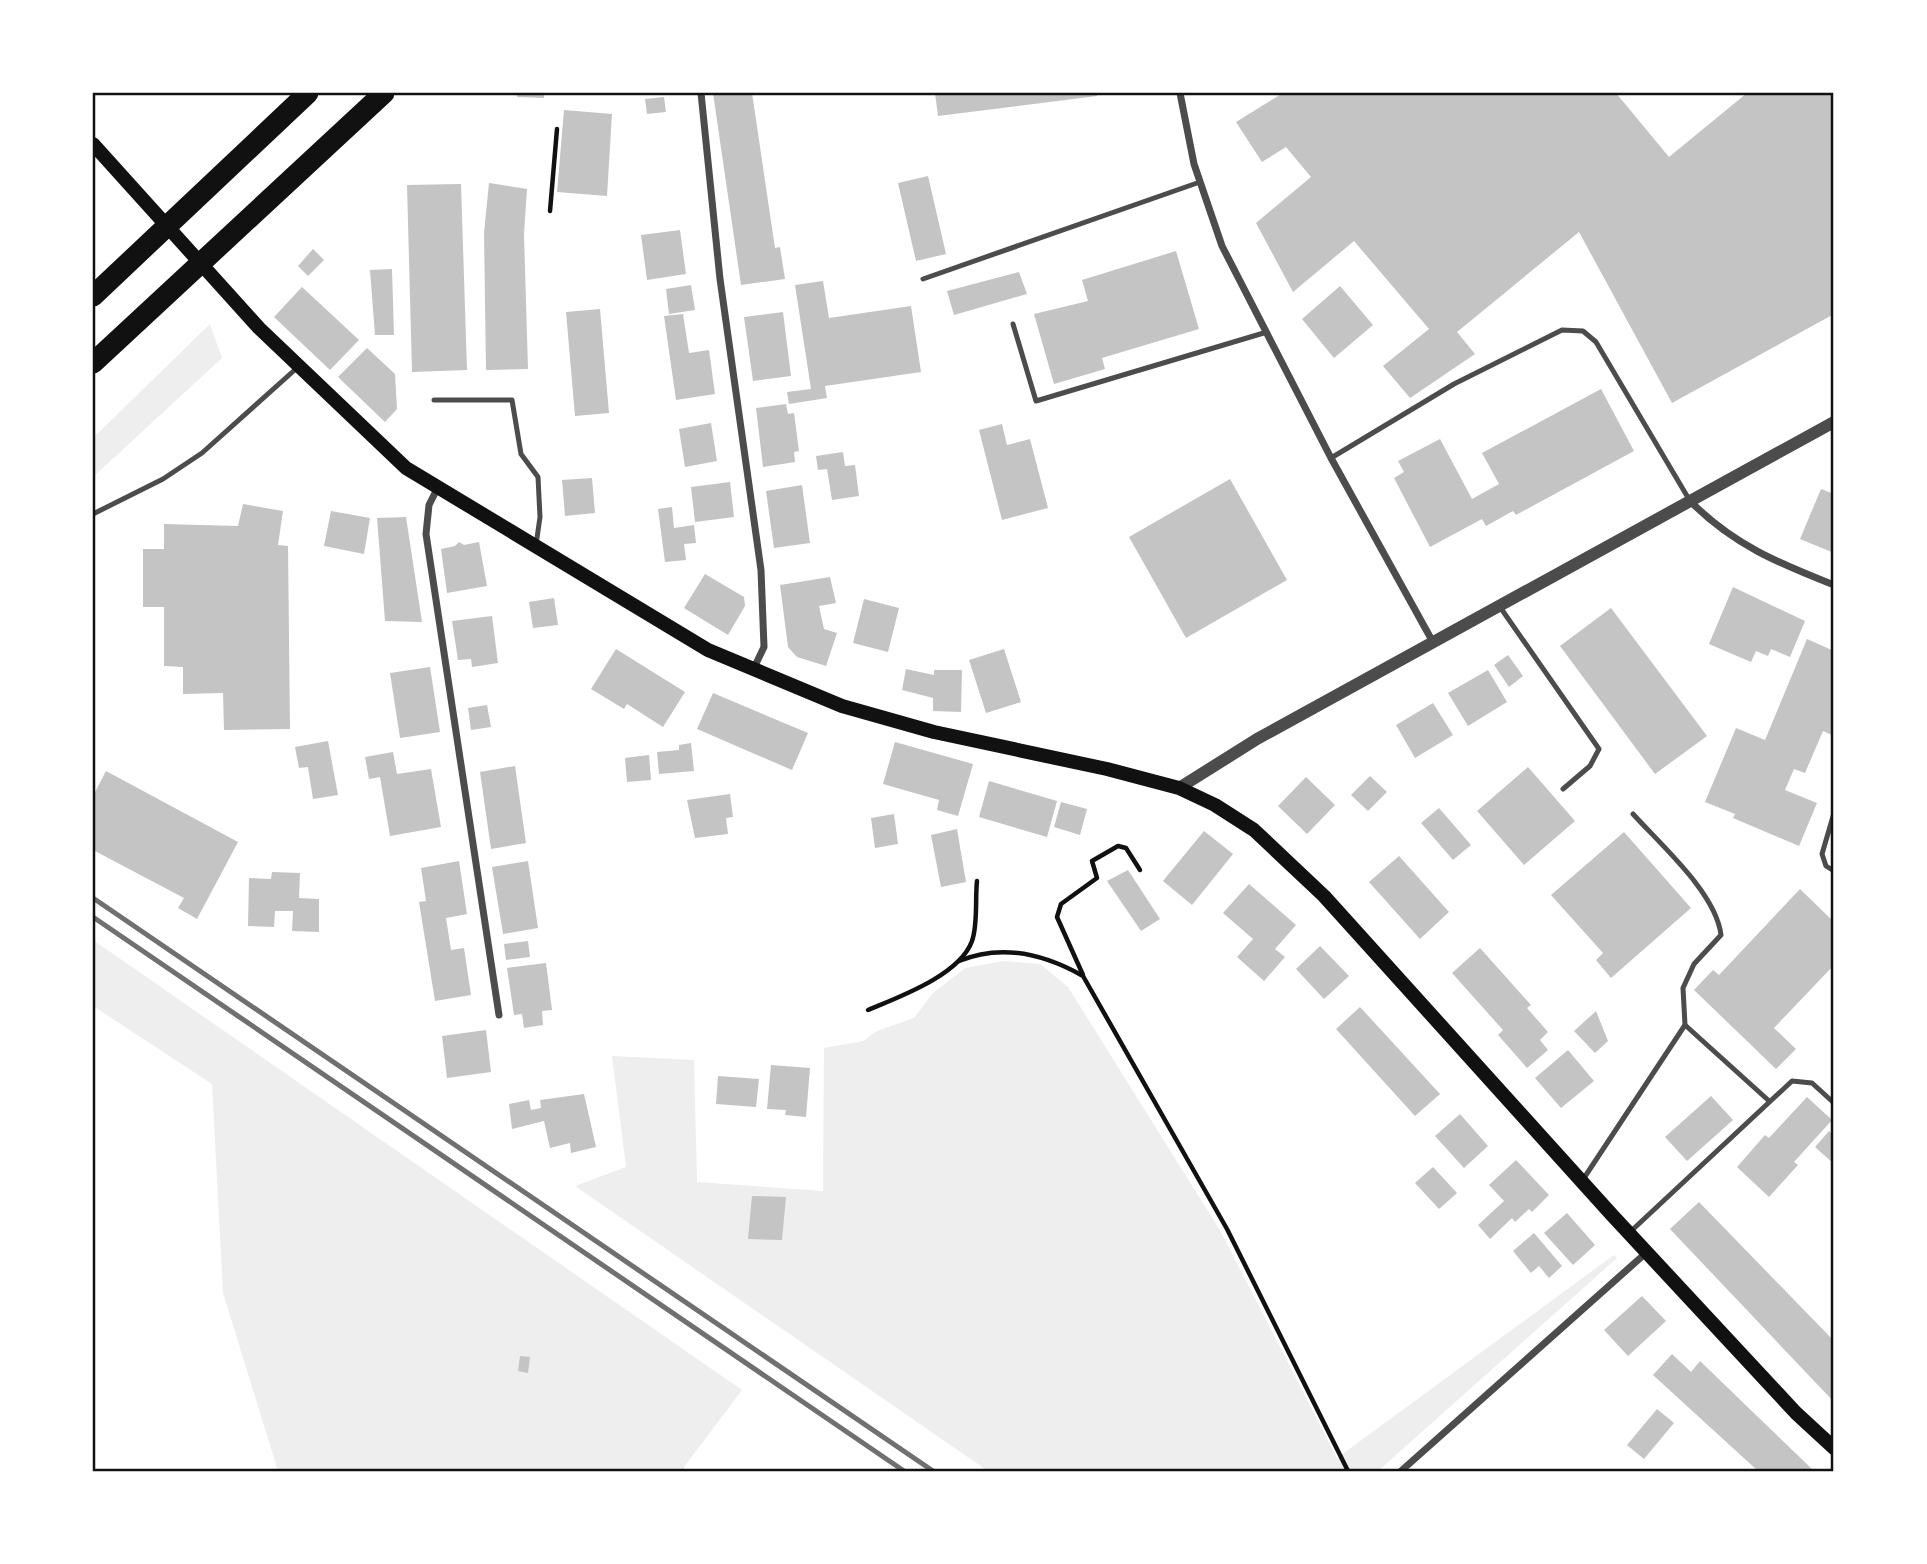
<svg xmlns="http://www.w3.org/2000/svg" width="1927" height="1564" viewBox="0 0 1927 1564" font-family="'DejaVu Sans',sans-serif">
<rect width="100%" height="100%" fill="#fff"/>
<!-- green -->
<g fill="#eee">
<path d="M 210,324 L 222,358 L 93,477 L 93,438 Z"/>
<path d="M 93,940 L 742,1390 L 684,1467 L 686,1471 L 278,1471 L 223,1293 L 212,1084 L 93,1006 Z"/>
<path d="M 1003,961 L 1040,964 L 1068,987 L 1221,1232 L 1337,1458 L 1614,1255 L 1617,1258 L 1378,1471 L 988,1471 L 575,1186 L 626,1167 L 612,1056 L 694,1060 L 697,1182 L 823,1191 L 824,1048 L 863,1041 L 877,1031 L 914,1018 L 933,993 L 965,968 Z"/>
</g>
<!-- building -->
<g fill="#c4c4c4">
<path d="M 517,93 L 544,93 L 544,98 L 517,97 Z"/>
<path d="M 713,93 L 752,93 L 775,248 L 780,247 L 785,279 L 741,285 Z"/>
<path d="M 935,93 L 1097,93 L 1097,96 L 938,116 Z"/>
<path d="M 1283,93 L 1616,93 L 1669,157 L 1747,93 L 1834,93 L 1834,314 L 1672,403 L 1579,232 L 1457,332 L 1475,354 L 1410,398 L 1383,366 L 1429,329 L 1354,241 L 1293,292 L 1256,223 L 1311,177 L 1286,147 L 1262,162 L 1236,122 Z"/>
<path d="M 664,97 L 666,112 L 647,114 L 645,99 Z"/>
<path d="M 564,110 L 612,114 L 607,196 L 557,192 Z"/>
<path d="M 928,176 L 946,254 L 916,261 L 898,183 Z"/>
<path d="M 489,183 L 527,189 L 524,234 L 528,369 L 486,370 L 484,233 Z"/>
<path d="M 461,184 L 467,370 L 412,372 L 407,185 Z"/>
<path d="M 680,230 L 686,274 L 647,280 L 641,235 Z"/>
<path d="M 313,249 L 324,260 L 308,276 L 298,266 Z"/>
<path d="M 1176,251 L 1199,329 L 1102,358 L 1105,369 L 1054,384 L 1034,314 L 1088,301 L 1082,280 Z"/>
<path d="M 392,269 L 394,335 L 375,335 L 370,270 Z"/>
<path d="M 1019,272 L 1027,294 L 954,315 L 947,291 Z"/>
<path d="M 823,281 L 829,318 L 911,306 L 921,372 L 825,386 L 827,398 L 789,404 L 787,392 L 811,389 L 795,285 Z"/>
<path d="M 691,285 L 695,310 L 669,314 L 666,289 Z"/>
<path d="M 1340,286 L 1373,325 L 1334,358 L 1302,319 Z"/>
<path d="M 302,287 L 359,340 L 330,370 L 274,317 Z"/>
<path d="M 600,309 L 609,413 L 575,416 L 566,312 Z"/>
<path d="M 783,312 L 791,376 L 753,381 L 744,317 Z"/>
<path d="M 683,314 L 689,353 L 709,350 L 715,394 L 676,400 L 664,316 Z"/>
<path d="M 367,348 L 395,374 L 397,409 L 385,422 L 338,377 Z"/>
<path d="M 1601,389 L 1634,451 L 1516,515 L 1513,511 L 1486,526 L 1482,519 L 1430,547 L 1394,478 L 1404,472 L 1398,461 L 1440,439 L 1472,499 L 1499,484 L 1482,453 Z"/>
<path d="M 786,404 L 788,414 L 794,413 L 799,451 L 794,452 L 795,462 L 763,467 L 756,408 Z"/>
<path d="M 711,423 L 717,461 L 685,467 L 679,429 Z"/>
<path d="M 1002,424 L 1007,445 L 1030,439 L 1048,508 L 1002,520 L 979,430 Z"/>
<path d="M 843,452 L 845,466 L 855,465 L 859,496 L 832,500 L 827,469 L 818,470 L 816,456 Z"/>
<path d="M 592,478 L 595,513 L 565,516 L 562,480 Z"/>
<path d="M 1230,479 L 1287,580 L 1186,638 L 1129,537 Z"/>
<path d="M 730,482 L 734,517 L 695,522 L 691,487 Z"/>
<path d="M 802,485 L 810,543 L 774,548 L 766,491 Z"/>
<path d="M 1821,489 L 1834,494 L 1834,553 L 1800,539 Z"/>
<path d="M 243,504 L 283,511 L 278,545 L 288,546 L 290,729 L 224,730 L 223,693 L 183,694 L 183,667 L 164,666 L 164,607 L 143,607 L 143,549 L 164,549 L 164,524 L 238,526 Z"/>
<path d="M 672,507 L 674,528 L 694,525 L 696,543 L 684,544 L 686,560 L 665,562 L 658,509 Z"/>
<path d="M 331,511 L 370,518 L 364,554 L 324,546 Z"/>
<path d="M 406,517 L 422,622 L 385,621 L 377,518 Z"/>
<path d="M 459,542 L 464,545 L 479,542 L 487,586 L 447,593 L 441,549 L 455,546 Z"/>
<path d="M 705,574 L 744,597 L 745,606 L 728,635 L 684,608 Z"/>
<path d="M 830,577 L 836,603 L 819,606 L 824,629 L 837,633 L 826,666 L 797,657 L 788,647 L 780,585 Z"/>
<path d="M 1733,587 L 1805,621 L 1790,657 L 1771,649 L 1768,656 L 1756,651 L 1751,662 L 1709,644 Z"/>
<path d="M 554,598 L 558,625 L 533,628 L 529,602 Z"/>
<path d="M 864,599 L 899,608 L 888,652 L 853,643 Z"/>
<path d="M 1611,608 L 1707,736 L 1655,774 L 1560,646 Z"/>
<path d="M 492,616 L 498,663 L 472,667 L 471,659 L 458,660 L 452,621 Z"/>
<path d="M 1807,639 L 1834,651 L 1834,736 L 1823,731 L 1805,773 L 1794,769 L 1785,790 L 1817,803 L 1799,846 L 1733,818 L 1735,814 L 1705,802 L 1736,728 L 1765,740 Z"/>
<path d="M 616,649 L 685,692 L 663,727 L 627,704 L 624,709 L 591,689 Z"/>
<path d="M 1004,649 L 1021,702 L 986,713 L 969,660 Z"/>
<path d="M 1508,655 L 1523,676 L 1509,687 L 1494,665 Z"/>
<path d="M 430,667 L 440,732 L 400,738 L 390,673 Z"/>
<path d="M 906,669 L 934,675 L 934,670 L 962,670 L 961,712 L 933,711 L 933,698 L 902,690 Z"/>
<path d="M 1488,670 L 1507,702 L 1468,726 L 1448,693 Z"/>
<path d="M 713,693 L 808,733 L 792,770 L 697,729 Z"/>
<path d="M 1433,703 L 1453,735 L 1415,758 L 1396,725 Z"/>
<path d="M 487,705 L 491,727 L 471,730 L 468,708 Z"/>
<path d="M 328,741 L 338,795 L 313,799 L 308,767 L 299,768 L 295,747 Z"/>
<path d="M 895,742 L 973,764 L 958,816 L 937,810 L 939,800 L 883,784 Z"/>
<path d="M 691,743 L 694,771 L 659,774 L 657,752 L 679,750 L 679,745 Z"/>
<path d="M 393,752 L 397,774 L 431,769 L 441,827 L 390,836 L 380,777 L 369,779 L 365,757 Z"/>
<path d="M 649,755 L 651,780 L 627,782 L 625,758 Z"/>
<path d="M 515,766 L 526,843 L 491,849 L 480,772 Z"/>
<path d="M 1528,767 L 1575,821 L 1524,865 L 1477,811 Z"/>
<path d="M 106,771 L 238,842 L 197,919 L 178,908 L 184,898 L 93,850 L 93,796 Z"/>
<path d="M 1370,776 L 1387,792 L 1368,811 L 1351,795 Z"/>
<path d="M 1306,777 L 1335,805 L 1307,834 L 1278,806 Z"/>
<path d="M 989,781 L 1057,801 L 1047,837 L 979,817 Z"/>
<path d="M 730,794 L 733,817 L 726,818 L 728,834 L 695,838 L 687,800 Z"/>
<path d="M 1061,802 L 1087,809 L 1080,835 L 1054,827 Z"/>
<path d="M 1439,808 L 1471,845 L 1453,860 L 1421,823 Z"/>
<path d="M 894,814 L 898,844 L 875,848 L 871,818 Z"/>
<path d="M 957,829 L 966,882 L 941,887 L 931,835 Z"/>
<path d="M 1204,831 L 1233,854 L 1192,905 L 1163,881 Z"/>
<path d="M 1624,832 L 1691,908 L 1611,978 L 1596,960 L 1603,953 L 1551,895 Z"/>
<path d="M 1399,856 L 1449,912 L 1420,939 L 1369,882 Z"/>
<path d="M 459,861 L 467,914 L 446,918 L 451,950 L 464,948 L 471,995 L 435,1001 L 419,902 L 426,901 L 421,868 Z"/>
<path d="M 528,861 L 538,928 L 503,934 L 492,867 Z"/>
<path d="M 1128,870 L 1160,919 L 1141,931 L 1107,881 Z"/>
<path d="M 272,872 L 300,873 L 299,898 L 319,899 L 319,932 L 292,931 L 293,911 L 275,911 L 274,927 L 248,926 L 249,878 L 271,879 Z"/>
<path d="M 1249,884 L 1296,925 L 1275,949 L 1285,957 L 1264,981 L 1237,957 L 1253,939 L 1223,913 Z"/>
<path d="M 1800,889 L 1834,922 L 1834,965 L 1774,1028 L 1796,1049 L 1776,1069 L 1694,990 L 1713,970 L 1719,975 Z"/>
<path d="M 528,941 L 530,957 L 506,960 L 504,944 Z"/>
<path d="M 1320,946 L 1349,976 L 1324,999 L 1296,969 Z"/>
<path d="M 1480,948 L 1531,1005 L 1527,1008 L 1548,1032 L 1540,1040 L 1548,1050 L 1527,1068 L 1498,1035 L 1503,1030 L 1452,973 Z"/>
<path d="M 546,963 L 552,1010 L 542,1011 L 543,1025 L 524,1028 L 522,1014 L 514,1015 L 507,968 Z"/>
<path d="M 1360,1007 L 1440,1094 L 1415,1116 L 1336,1029 Z"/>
<path d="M 1596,1011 L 1608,1041 L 1595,1053 L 1574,1031 Z"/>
<path d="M 486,1030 L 491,1072 L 447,1078 L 442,1036 Z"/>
<path d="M 1568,1050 L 1594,1081 L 1561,1108 L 1535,1078 Z"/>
<path d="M 771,1065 L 810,1068 L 806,1117 L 785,1115 L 786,1110 L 767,1109 Z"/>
<path d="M 718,1076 L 759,1079 L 756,1107 L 716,1104 Z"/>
<path d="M 584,1094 L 596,1147 L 571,1153 L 570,1143 L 550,1148 L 544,1121 L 512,1129 L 509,1104 L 529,1100 L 531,1110 L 541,1108 L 540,1100 Z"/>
<path d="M 1711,1096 L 1733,1120 L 1687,1161 L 1665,1137 Z"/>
<path d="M 1807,1097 L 1832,1120 L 1794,1162 L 1798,1165 L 1769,1197 L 1737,1167 L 1765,1135 L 1769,1138 Z"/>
<path d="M 1460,1114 L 1488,1146 L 1464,1168 L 1435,1136 Z"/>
<path d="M 1829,1131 L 1834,1136 L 1834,1164 L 1815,1147 Z"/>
<path d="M 1516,1160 L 1549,1195 L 1532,1212 L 1529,1209 L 1515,1222 L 1512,1218 L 1490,1239 L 1478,1225 L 1504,1201 L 1489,1185 Z"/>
<path d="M 1433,1167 L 1457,1193 L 1439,1209 L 1415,1183 Z"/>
<path d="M 752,1196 L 786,1197 L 782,1240 L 748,1239 Z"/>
<path d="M 1699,1202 L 1834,1341 L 1834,1402 L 1670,1229 Z"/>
<path d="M 1567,1213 L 1595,1245 L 1573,1265 L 1544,1233 Z"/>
<path d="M 1534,1233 L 1562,1266 L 1549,1278 L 1539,1266 L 1531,1273 L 1513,1251 Z"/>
<path d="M 1642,1296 L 1666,1321 L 1628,1356 L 1604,1330 Z"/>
<path d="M 1672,1354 L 1691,1372 L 1700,1361 L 1814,1471 L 1758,1471 L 1653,1375 Z"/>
<path d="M 520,1356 L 530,1357 L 528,1373 L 518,1371 Z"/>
<path d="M 1657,1409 L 1674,1423 L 1644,1459 L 1627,1445 Z"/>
</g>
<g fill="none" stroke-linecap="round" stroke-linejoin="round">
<!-- path -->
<g stroke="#111" stroke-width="4.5">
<path d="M 550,211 L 557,129"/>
<path d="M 959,961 C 1002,943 1044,954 1083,976 L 1227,1229 L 1348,1471"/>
<path d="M 1083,975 L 1057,917 L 1061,904 L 1097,878 L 1092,861 L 1118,846 L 1126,848 L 1140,870"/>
<path d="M 868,1010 C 899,997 960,975 972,941 C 978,925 975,899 977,881"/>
</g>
<!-- service -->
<g stroke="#4c4c4c" stroke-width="5">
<path d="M 923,279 L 1200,182"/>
<path d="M 1013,324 L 1036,401 L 1267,332"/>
<path d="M 434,400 L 512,400 L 521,454 L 538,477 L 540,517 L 536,545"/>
<path d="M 1331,458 L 1454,384 L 1562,330 L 1583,331 L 1596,342 L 1690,501"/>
<path d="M 93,514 L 163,479 L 202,453 L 298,367"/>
<path d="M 1500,607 L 1599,749 L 1590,766 L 1563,789"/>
<path d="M 1834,813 L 1822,854 L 1826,866 L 1834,871"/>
<path d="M 1685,1025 L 1768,1100"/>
<path d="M 1582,1181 L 1685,1025 L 1683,988 L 1694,964 L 1721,935 C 1716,893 1661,845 1633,814"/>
<path d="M 1629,1233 L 1792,1081 L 1812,1083 L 1834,1103"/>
</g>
<!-- minor -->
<g stroke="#4c4c4c" stroke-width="7">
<path d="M 701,93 L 720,279 L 761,570 L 764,647 L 753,670"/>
<path d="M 1180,93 L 1194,164 L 1222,246 L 1331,458 L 1434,644"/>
<path d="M 437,489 L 429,505 L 426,534 L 499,1015"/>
<path d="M 1691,502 C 1734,545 1778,563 1834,585"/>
<path d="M 1401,1471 L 1647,1252"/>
</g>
<!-- tertiary -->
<path stroke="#4c4c4c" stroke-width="12" d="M 1179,788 L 1257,739 L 1834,422"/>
<!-- secondary -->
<path stroke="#111" stroke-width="14" d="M 93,144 L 259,328 L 406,468 L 708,650 L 842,706 L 934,732 L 1107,769 L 1179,788 L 1215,805 L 1254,830 L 1324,896 L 1612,1215 L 1796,1413 L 1834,1448"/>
<!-- motorway -->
<g stroke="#111" stroke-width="21">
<path d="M 93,296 L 308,93"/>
<path d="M 93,363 L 384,93"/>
</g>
<!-- rail -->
<g stroke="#707070" stroke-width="5">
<path d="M 93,898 L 933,1471"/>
<path d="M 93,917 L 904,1471"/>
</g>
</g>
<!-- border -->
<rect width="1927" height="1564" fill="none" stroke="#ffffff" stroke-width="189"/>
<rect x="94" y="94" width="1738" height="1376" fill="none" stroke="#111" stroke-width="2.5"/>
</svg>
